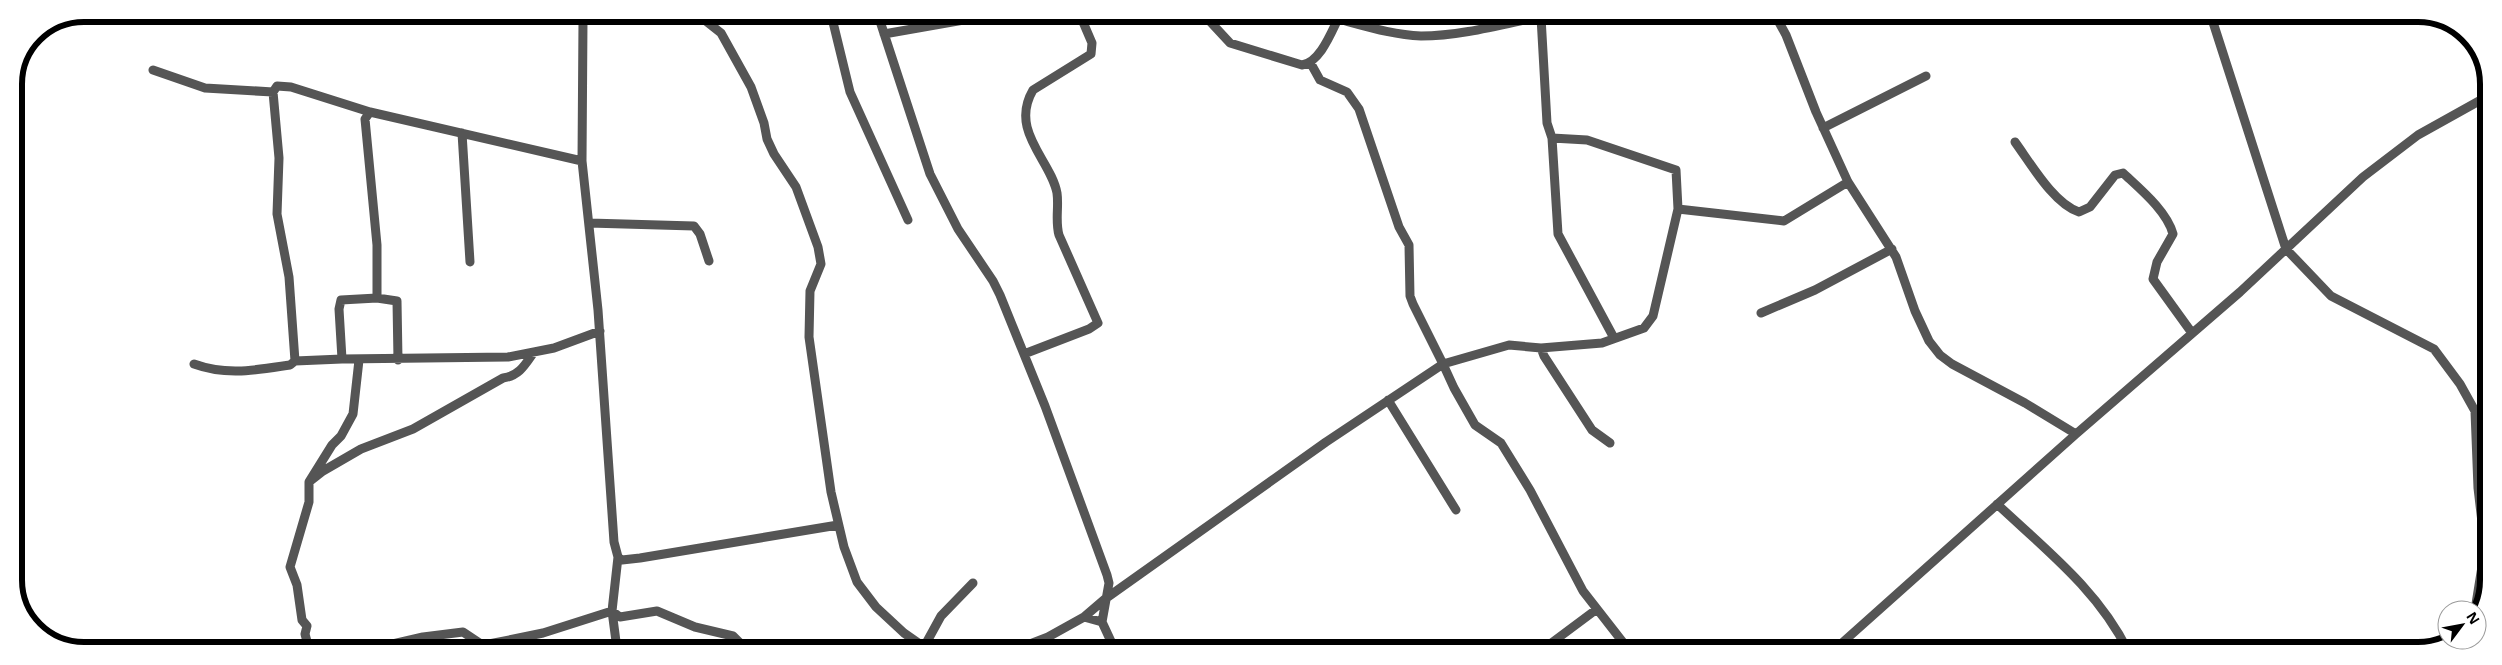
<svg xmlns="http://www.w3.org/2000/svg" width="2502" height="665" viewBox="0 0 2502 665" font-family="'Noto Sans',sans-serif">
<style>
.lines{fill:none;stroke-linecap:round;stroke-linejoin:round}
.minor{stroke:#555;stroke-width:9}
.rim{fill:none;stroke:#000;stroke-width:6}
</style>
<rect width="100%" height="100%" fill="#fff"/>
<g class="lines">
<path class="minor" d="M586 14 583 20 582 161 598 310 614 542 618 557 622 560 640 558 838 525
M697 14 721 33 751 87 764 123 767 139 774 154 796 187 818 247 821 264 810 291 809 337 831 492 844 547 857 582 876 607 904 633 924 647 932 650
M831 14 850 92 908 220
M865 15 878 17
M878 15 930 174 958 229 993 281 1000 295 1045 406 1107 575 1109 583 1102 622
M1204 15 1230 43 1302 65C1321 62 1332 30 1340 15
M1775 15 1786 35 1816 112 1848 182 1896 257 1915 311 1929 341 1940 355 1952 364 2025 403 2076 434
M2211 16 2286 249 2331 296 2434 349 2460 384 2475 411 2478 488 2485 548 2475 610
M1541 17 1547 123 1552 138 1558 234 1614 338
M1338 19C1365 26 1393 35 1421 36 1463 36 1507 23 1548 15
M884 34 992 15
M153 70 205 88 273 92
M1823 128 1926 76
M462 133 470 262
M1552 138 1587 140 1676 170 1678 209
M2015 142C2031 164 2054 204 2079 212L2090 207 2115 175 2123 173C2140 189 2167 211 2173 234L2157 262 2153 279 2192 333
M589 223 694 226 700 234 709 261
M377 298 397 301 398 360
M1761 313 1815 290 1892 249
M1541 348 1544 356 1592 430 1610 443
M1024 354 1089 329 1098 323 1059 235C1055 221 1059 207 1057 193 1051 160 1009 131 1033 90L1091 54 1092 43 1080 15
M342 359 508 357 554 348 600 331
M359 360 353 414 341 436 332 445 309 482 323 471 361 449 413 429 503 378C519 376 525 365 534 352
M295 361 289 277 277 214 279 158 273 92 277 86 291 87 370 112
M194 364C227 376 256 370 290 365L295 361 342 359 339 309 341 300 377 298V245L365 119 370 112 582 161
M1388 400 1456 510
M1997 504C2045 549 2099 591 2128 651
M1084 617 1105 599 1326 442 1443 364 1413 304 1410 296 1409 245 1399 227 1359 109 1347 92 1320 80 1310 62
M924 647 941 616 973 583
M309 649 305 634 307 626 302 620 297 585 290 567 309 502V482
M371 649 423 637 463 632 481 644H489L543 633 612 611 620 617 657 611 695 627 733 636 747 650
M617 649 612 611 618 557
M1014 650 1048 637 1084 617 1102 622 1115 650
M1542 650 1597 609
M1629 650 1583 591 1530 490 1501 443 1475 425 1454 388 1443 364 1509 345 1541 348 1602 343 1644 328 1653 316 1678 209 1784 221 1848 182
M1833 651 2076 434 2240 292 2363 177 2418 135 2488 96"/>
</g>
<path d="M0 0H2502V665H0ZM84 22H2418A62 62 0 0 1 2480 84V580A62 62 0 0 1 2418 642H84A62 62 0 0 1 22 580V84A62 62 0 0 1 84 22Z" fill="#fff" fill-rule="evenodd"/>
<path class="rim" d="M84 22H2418A62 62 0 0 1 2480 84V580A62 62 0 0 1 2418 642H84A62 62 0 0 1 22 580V84A62 62 0 0 1 84 22Z"/>
<g transform="translate(2462 625) rotate(58)"><circle r="24" fill="#ffffff" stroke="#999999"/>
<path d="M0-4L9 19L0 12L-9 19Z" fill="#000000"/>
<text y="-8" font-size="14" font-weight="bold" text-anchor="middle" fill="#000000">N</text>
</g>
</svg>
